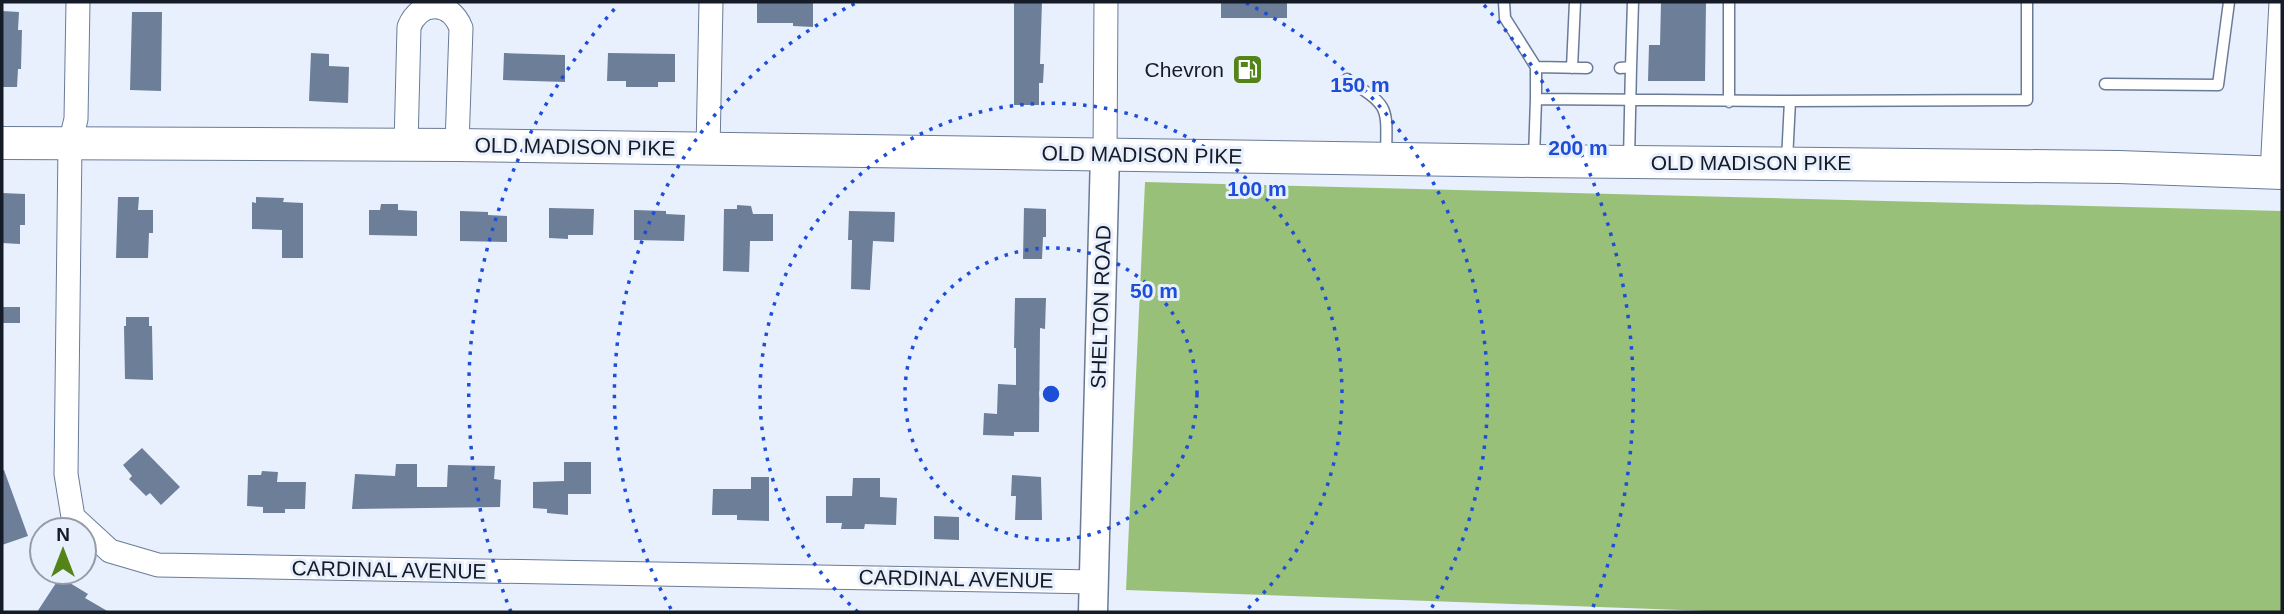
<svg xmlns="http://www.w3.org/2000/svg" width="2284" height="614" viewBox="0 0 2284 614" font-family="Helvetica,sans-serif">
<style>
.forest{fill:#99c079}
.building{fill:#6c7e98}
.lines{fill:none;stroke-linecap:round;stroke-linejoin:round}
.service-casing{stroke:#6a7b96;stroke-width:13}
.minor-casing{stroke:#6a7b96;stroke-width:25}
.tertiary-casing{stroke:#6a7b96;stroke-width:31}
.secondary-casing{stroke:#6a7b96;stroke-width:34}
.service{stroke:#fff;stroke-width:10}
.minor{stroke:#fff;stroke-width:23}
.tertiary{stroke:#fff;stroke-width:28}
.secondary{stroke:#fff;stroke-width:32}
.ring{fill:none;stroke:#1d4ed8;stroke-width:3.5;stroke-dasharray:3.5 7}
.labels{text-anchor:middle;stroke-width:6;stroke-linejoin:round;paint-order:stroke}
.poi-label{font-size:21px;fill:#161c27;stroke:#e9f0fd;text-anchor:end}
.street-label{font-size:21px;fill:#161c27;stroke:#e9f0fd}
.centre{fill:#1d4ed8;stroke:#e9f0fd;stroke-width:3.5}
.ring-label{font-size:21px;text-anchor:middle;font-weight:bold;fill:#1d4ed8;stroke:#e9f0fd;stroke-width:6;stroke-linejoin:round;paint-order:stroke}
</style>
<rect width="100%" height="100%" fill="#e9f0fd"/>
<path class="forest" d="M1145 182 2282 211V612H1736L1126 590Z"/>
<path class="building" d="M757 2H813V27L793 26V23H757Z
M1014 2H1042L1040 64H1044L1043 83H1039V105H1014Z
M1221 2H1287V18H1221Z
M1661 2H1706L1705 81H1648L1649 45H1660Z
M2 11 19 12 18 30H22L21 69H18L17 87H2Z
M132 12H162L161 91 130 90Z
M311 53 329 54V66L349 67 348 103 309 101Z
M504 53 565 55V82L503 80Z
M608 53 675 54V82H658V87H626V81H607Z
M2 193 25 194V225H20V244L2 243Z
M118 197H139L138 210H153V233H149L148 258H116Z
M256 197 284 198 283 202 303 203V258H282V230L252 229V202L256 203Z
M381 204H398V210L417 211V236L369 235V210H380Z
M737 205 751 206 753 214H773V241H750L749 272 723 271 724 209H737Z
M549 208 594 209 593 235H568V239L549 238Z
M1024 208 1046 209V237H1043L1042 259H1023Z
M634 210 666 211V214L685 215 684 241 634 240Z
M460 211 488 212V215L507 216V242L460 241Z
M849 211 895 212 894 242 873 241 870 290 851 289 852 240H848Z
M1015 298H1046L1045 329 1040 328 1039 432H1014V436L983 435 984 413 997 414 998 384 1016 385V348H1014Z
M2 307H20V323H2Z
M126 317H149V326H152L153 380 125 379 124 326H126Z
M142 448 180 487 161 505 150 493 146 496 129 479 132 476 123 465Z
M564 462H591V494H568V515L547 513V509L533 508V482L564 481Z
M396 464H417V487H447L448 465 495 466 494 479 501 480 500 507 352 509 355 474 395 476Z
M2 470H4L28 536 2 545Z
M262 471 278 472 277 482H306L305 509H285V513H263V507L247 506 248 475H261Z
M1012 475 1041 477 1042 520H1015L1016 496H1011Z
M751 477H769V521L737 520V515H712L713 489H751Z
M853 478H880V497L897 498 896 525 865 524 864 529H841L842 523H826V496H852Z
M934 516 959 517V540L934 539Z
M60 577 88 594 85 598 109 612H37Z"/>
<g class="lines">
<defs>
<path id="service" d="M1504 2 1505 18 1536 67
M1729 2V102
M1631 67 1633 2
M1572 68 1575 2
M1620 68 1631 67 1629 159
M1347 79C1390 107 1387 105 1386 156
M2105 84 2218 85 2229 2
M1536 99V67L1587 68
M1790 101 2027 100V2
M1534 158 1536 99 1790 101 1787 160"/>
<path id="minor" d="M78 2 76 119 70 144 66 474 73 517 110 551 158 565 1094 582
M406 145 409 27C420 0 450 0 461 28L457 145
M708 150 711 2
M1105 154 1106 2
M2272 173 2281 2"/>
<path id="tertiary" d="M1093 612 1105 154"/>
<path id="secondary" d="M2 143 457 145 1534 161 2119 167 2282 173"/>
</defs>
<use href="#service" class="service-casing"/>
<use href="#minor" class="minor-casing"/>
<use href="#tertiary" class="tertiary-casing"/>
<use href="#secondary" class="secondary-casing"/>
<use href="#service" class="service"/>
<use href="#minor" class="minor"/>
<use href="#tertiary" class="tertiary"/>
<use href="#secondary" class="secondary"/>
</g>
<g class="ring">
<circle cx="1051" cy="394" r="146"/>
<path d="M858 612A291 291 0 1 1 1244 612"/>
<path d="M671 609A437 437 0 0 1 856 3M1246 3A437 437 0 0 1 1431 609"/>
<path d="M511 612A582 582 0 0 1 618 5M1484 5A582 582 0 0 1 1591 612"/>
</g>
<defs>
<symbol id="fuel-square" viewBox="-11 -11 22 22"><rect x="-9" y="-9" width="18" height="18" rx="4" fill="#538417" stroke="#e9f0fd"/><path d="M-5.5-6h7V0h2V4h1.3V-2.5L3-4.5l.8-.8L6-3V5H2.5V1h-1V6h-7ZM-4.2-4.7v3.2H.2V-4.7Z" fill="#fff"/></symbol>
</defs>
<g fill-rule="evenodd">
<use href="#fuel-square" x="1230" y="52" width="35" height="35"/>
</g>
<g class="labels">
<g class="poi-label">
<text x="1224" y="77">Chevron</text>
</g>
<g class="street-label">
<text transform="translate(575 147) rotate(1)" y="7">OLD MADISON PIKE</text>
<text transform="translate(1142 155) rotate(1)" y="7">OLD MADISON PIKE</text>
<text x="1751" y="170">OLD MADISON PIKE</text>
<text transform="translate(1101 307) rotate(-88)" y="7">SHELTON ROAD</text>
<text transform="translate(389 570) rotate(1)" y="7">CARDINAL AVENUE</text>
<text transform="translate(956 579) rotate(1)" y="7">CARDINAL AVENUE</text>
</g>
</g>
<circle cx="1051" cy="394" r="10" class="centre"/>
<g class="ring-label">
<text x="1360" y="92">150 m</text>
<text x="1578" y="155">200 m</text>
<text x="1257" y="196">100 m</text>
<text x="1154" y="298">50 m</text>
</g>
<rect width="2284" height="614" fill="none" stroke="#161c27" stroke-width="7"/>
<g transform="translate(63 551)"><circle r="33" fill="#e9f0fd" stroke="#959ba7" stroke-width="2"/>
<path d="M0-5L12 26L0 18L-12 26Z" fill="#538417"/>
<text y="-10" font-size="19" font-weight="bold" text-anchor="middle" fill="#161c27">N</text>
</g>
</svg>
